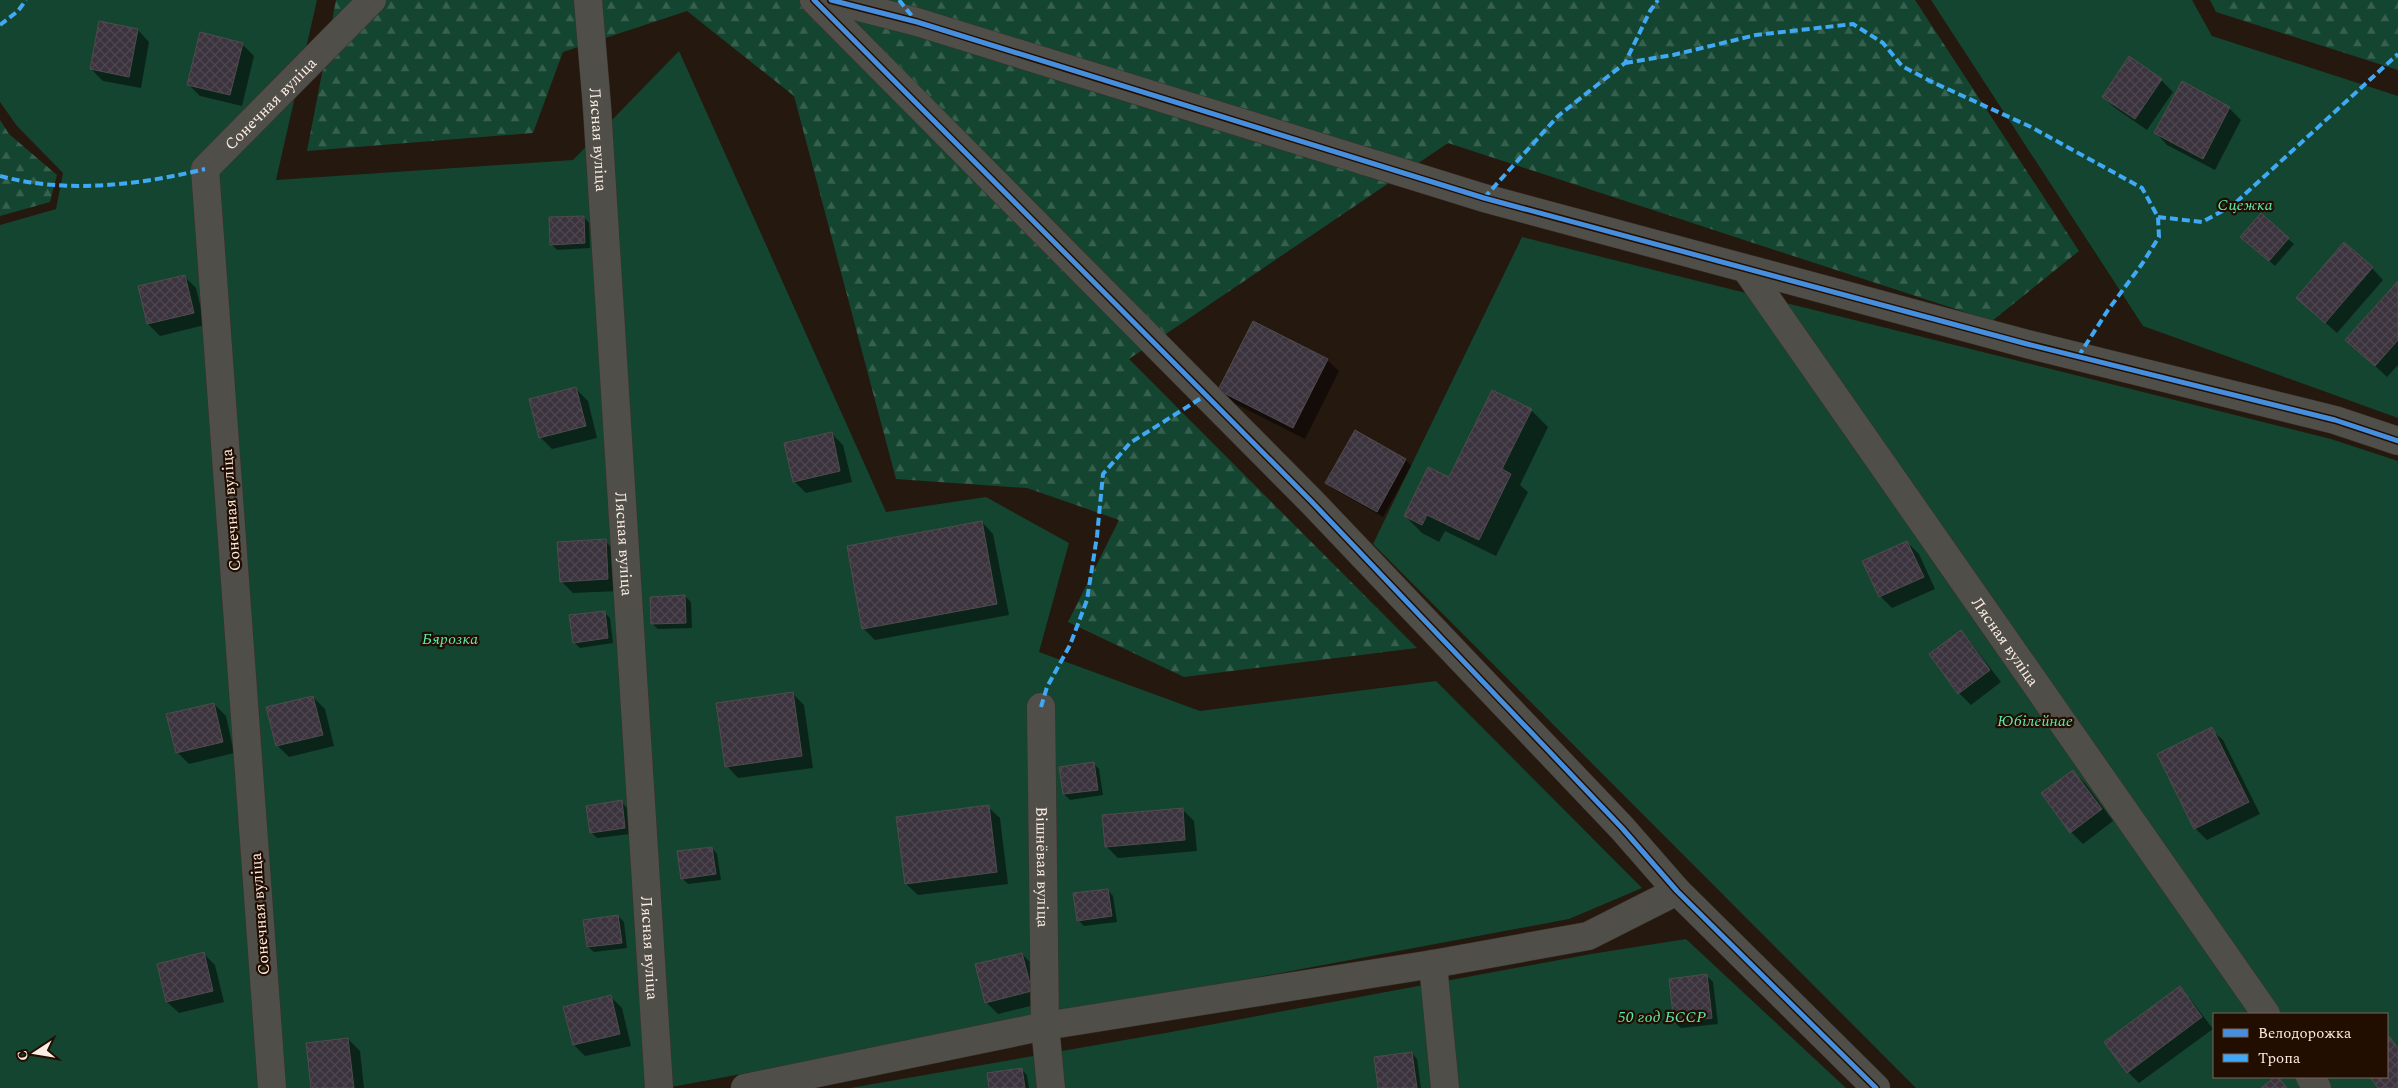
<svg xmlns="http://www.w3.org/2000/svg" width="2398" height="1088" viewBox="0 0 2398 1088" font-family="Spectral,serif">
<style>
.forest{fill:url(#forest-firs)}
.garden{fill:#144530;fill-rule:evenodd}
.shadow{fill:#0007}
.building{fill:url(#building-cross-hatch);stroke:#504b4c}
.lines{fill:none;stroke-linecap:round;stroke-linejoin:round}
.street-casing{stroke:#3c322a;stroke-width:29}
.street{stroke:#504e49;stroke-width:28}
.quiet{stroke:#3fa9f5;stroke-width:4;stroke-dasharray:8 4;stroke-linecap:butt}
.cycleway-casing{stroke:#220e01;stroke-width:8}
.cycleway{stroke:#468fdf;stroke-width:5}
.labels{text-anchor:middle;stroke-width:4.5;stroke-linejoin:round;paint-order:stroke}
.street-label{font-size:16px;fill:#fcece2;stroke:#220e01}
.park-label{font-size:16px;font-style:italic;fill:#5bebb0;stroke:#220e01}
</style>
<defs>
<pattern id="forest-firs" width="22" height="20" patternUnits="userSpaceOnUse" patternTransform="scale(1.25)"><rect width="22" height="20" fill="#144530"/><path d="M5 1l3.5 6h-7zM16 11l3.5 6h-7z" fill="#37604e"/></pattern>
<pattern id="building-cross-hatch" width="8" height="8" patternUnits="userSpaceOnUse" patternTransform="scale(1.25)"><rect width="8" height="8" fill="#3b333d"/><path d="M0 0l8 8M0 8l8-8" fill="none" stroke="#4e4750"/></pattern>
</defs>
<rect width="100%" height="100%" fill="#24180f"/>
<path class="forest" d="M336 0H1915L2079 251 1992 321 1448 143 1129 359 1417 648 1184 677 1068 622 1119 520 1027 488 896 479 794 96 687 11 563 52 533 133 307 151Z
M2210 0H2398V70L2216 12Z
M0 120 9 134 57 175 50 202 0 216Z"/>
<path class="garden" d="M0 0H317L276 180 573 160 679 51 886 512 986 497 1069 543 1039 652 1200 711 1436 681 1642 888 1569 919 666 1088H0V225L56 209 63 173 17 126 0 102Z
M1931 0H2192L2212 36 2398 96V418L2143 326Z
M1522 237 2331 439 2398 461V1088H1916L1373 544ZM2214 1014H2387V1077H2214Z
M1686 939 1846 1088H850L1171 1032 1591 954Z"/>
<path class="shadow" d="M138 30 149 42 141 88 103 81 91 69Z
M242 44 254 56 242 106 200 96 188 84Z
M2161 80 2173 92 2147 130 2115 108 2103 97Z
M2229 108 2241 120 2215 170 2167 145 2156 133Z
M584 217 589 223 590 248 557 250 551 244Z
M2288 239 2294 244 2275 266 2248 242Z
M2372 268 2383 280 2337 333 2310 309Z
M184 276 196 288 205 325 160 336 148 324 139 287Z
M2398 283V365L2387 377 2347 340Z
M1327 360 1339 371 1305 439 1232 402 1220 390Z
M576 389 588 401 597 438 552 449 540 437Z
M1531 410 1548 427 1520 485 1528 492 1496 556 1445 531 1439 542 1422 533 1405 516Z
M1355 432 1406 460 1411 466 1383 517 1332 488 1327 482Z
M831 433 843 445 852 482 806 493 795 482Z
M982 522 993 534 1009 615 875 640 863 628Z
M605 541 617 553 619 591 573 593 561 581Z
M1907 542 1919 554 1935 589 1892 608 1880 596Z
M685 596 691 602 692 628 658 629 652 624Z
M604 612 610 618 613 643 580 648 574 642Z
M1961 632 1972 644 2001 682 1971 705 1959 693Z
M792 693 804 705 813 768 738 778 727 766Z
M313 697 325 709 334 746 289 757 277 745Z
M214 704 226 716 234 753 189 764 177 752Z
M2211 729 2223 740 2260 814 2207 840 2195 828Z
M1094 764 1099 769 1103 795 1070 800 1064 794Z
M2073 771 2085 783 2113 821 2083 844 2071 832Z
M621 802 627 808 630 834 597 838 591 832Z
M988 807 1000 818 1008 884 918 895 906 884Z
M1182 809 1194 821 1197 851 1118 858 1106 846Z
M712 848 717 854 721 880 688 884 682 878Z
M1108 890 1113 896 1117 922 1084 926 1078 920Z
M618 916 624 922 627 948 594 952 588 947Z
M203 953 215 965 224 1002 179 1013 167 1002Z
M1022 954 1034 966 1043 1003 998 1014 986 1002Z
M1707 976 1713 982 1718 1024 1681 1028 1675 1023Z
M2180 988 2191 1000 2213 1029 2139 1083 2128 1072Z
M610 996 622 1008 631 1046 585 1056 574 1045Z
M2389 1038 2398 1047V1088H2379L2371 1077H2387V1039Z
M348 1039 360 1051 364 1088H313Z
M1412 1053 1417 1059 1421 1088H1379Z
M1021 1069 1027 1075 1029 1088H990Z"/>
<path class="building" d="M99 21 138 29 129 77 90 69Z
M200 32 243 43 230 95 187 85Z
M2129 56 2162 79 2135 119 2102 97Z
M2182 81 2230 107 2203 159 2154 133Z
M2261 213 2289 238 2269 261 2240 237Z
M584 216 585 243 550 245 549 217Z
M2344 242 2373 267 2325 323 2296 298Z
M185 275 194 313 147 324 138 286Z
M2398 281V340L2375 366 2345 340Z
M1253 321 1328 359 1293 428 1218 390Z
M576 387 586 426 539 438 529 399Z
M1492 390 1532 409 1502 469 1511 474 1479 540 1427 515 1422 525 1404 516 1428 467 1449 477Z
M1355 430 1406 459 1377 512 1325 483Z
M832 432 840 471 793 482 784 443Z
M982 521 997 604 862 629 847 546Z
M606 539 608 579 560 582 557 542Z
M1907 541 1924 577 1879 597 1862 561Z
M685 595 686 623 651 624 650 597Z
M605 611 608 638 573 643 569 615Z
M1961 630 1990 670 1958 694 1929 654Z
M793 692 802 756 725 767 716 703Z
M313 696 323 735 276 746 266 707Z
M214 703 223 742 176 753 166 714Z
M2212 727 2249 802 2194 829 2157 754Z
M1094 762 1098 790 1063 794 1059 767Z
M2073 770 2102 809 2070 833 2041 793Z
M622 800 625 828 590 833 586 806Z
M989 805 997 872 905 884 896 817Z
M1183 808 1185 840 1105 847 1102 815Z
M712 847 716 874 681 879 677 851Z
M1108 889 1112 916 1077 921 1073 893Z
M618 915 622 943 587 947 583 920Z
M204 952 213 991 166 1002 157 964Z
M1022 953 1032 991 985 1003 975 964Z
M1707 974 1712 1018 1674 1023 1669 979Z
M2180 986 2202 1017 2127 1073 2104 1042Z
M611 995 620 1034 573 1045 563 1007Z
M2389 1036 2398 1048V1088H2378L2370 1077H2387V1038Z
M348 1038 354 1088H311L306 1043Z
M1412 1052 1417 1088H1378L1374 1057Z
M1022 1068 1025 1088H989L987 1073Z
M2275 1077H2278L2287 1088H2261Z"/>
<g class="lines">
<defs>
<g id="street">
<path id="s1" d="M588 0 597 107 659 1088"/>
<path d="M814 0 1311 501 1622 828 1677 891 1876 1088"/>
<path d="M831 0 917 22 1484 198 2027 344 2335 420 2398 441"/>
<path id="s2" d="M1746 269 2266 1014"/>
<path id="s3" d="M1041 707 1045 1026 1051 1088"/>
<path d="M1433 964 1445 1088"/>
<path d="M2310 1077 2317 1088"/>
<path id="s4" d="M272 1088 205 169 372 0"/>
<path d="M745 1088 1045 1026 1433 964 1588 936 1677 891"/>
</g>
</defs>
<use href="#street" class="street-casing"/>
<use href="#street" class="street"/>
<path class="quiet" d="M899 0 915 20
M0 25 18 11 26 0
M1625 63 1673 55 1756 35 1853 24 1883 43 1902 66 1930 81 2031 127 2142 188 2158 217 2159 237 2142 264 2108 310 2078 357
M0 176C66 194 140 185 205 169
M1484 198 1558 116 1625 63 1650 11 1658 0
M2158 217 2202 222 2232 206 2398 54
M1041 707 1047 687 1070 645 1087 600 1097 536 1103 474 1130 443 1206 395"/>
<defs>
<path id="cycleway" d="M814 0 1311 501 1622 828 1677 891 1876 1088
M831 0 917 22 1484 198 2027 344 2335 420 2398 441"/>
</defs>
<use href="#cycleway" class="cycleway-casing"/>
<use href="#cycleway" class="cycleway"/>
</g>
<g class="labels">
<g class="street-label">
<text dy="6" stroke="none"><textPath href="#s4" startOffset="1014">Сонечная вуліца</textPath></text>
<text dy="6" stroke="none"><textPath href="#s1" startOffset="140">Лясная вуліца</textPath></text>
<text transform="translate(230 510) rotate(-94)" y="6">Сонечная вуліца</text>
<text dy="6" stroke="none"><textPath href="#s1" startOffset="545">Лясная вуліца</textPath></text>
<text dy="6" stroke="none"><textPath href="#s2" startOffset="454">Лясная вуліца</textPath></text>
<text dy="6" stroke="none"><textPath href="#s3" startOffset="160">Вішнёвая вуліца</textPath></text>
<text transform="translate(259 914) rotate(-94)" y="6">Сонечная вуліца</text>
<text dy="6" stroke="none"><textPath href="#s1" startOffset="950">Лясная вуліца</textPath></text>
</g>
<g class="park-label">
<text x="2245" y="210">Сцежка</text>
<text x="450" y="644">Бярозка</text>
<text x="2035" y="726">Юбілейнае</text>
<text x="1662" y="1022">50 год БССР</text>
</g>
</g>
<rect x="2213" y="1013" width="175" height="65" fill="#220e01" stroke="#79675b"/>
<rect x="2223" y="1029" width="25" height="8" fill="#468fdf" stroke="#79675b"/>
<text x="2258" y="1038" font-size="15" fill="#fcece2">Велодорожка</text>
<rect x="2223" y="1054" width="25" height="8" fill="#3fa9f5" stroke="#79675b"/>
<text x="2258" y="1063" font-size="15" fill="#fcece2">Тропа</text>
<g transform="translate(35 1053) rotate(258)" stroke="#220e01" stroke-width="4" paint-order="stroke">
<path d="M0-4L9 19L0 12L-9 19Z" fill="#fcece2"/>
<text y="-8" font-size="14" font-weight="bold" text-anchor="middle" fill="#fcece2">С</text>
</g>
</svg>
